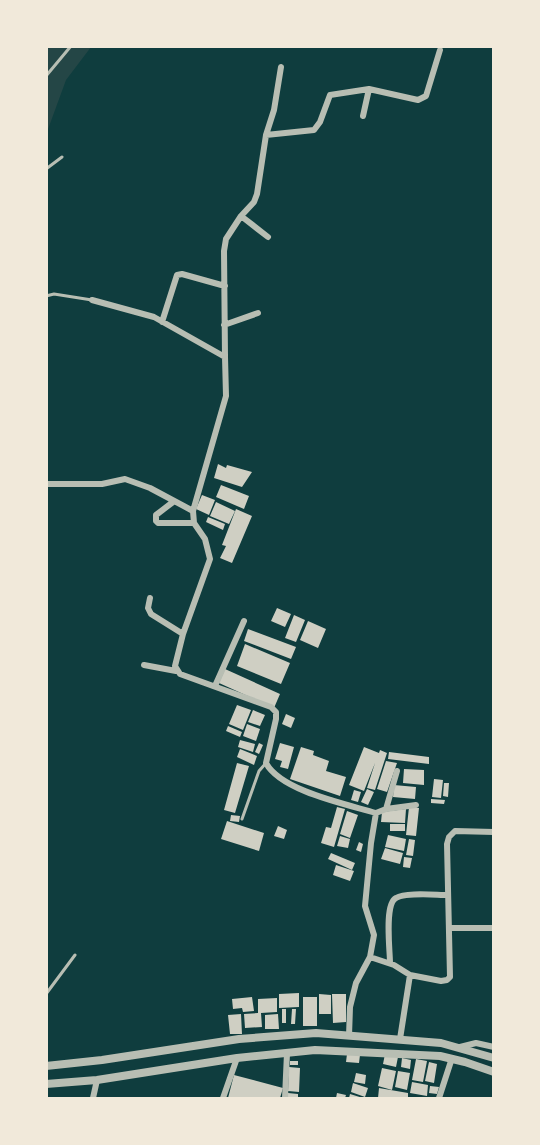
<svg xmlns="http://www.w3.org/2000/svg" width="540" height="1145" viewBox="0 0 540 1145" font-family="Barlow,sans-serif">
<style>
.green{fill:#244646}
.building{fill:#cfcfc3}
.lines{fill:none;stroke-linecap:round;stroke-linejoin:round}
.service{stroke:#b8beb3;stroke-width:3}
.minor{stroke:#b8beb3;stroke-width:6}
.tertiary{stroke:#b8beb3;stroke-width:8}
</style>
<rect width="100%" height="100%" fill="#0f3d3e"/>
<path class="green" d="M47 47H91L66 80 47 132Z"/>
<path class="building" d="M218 464 226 468 227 465 252 472 242 487 214 478Z
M221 485 249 496 244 509 216 497Z
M202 495 215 500 209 515 196 509Z
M216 502 235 511 229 524 210 516Z
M236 509 252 516 232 563 220 558 226 546 222 545Z
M208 517 225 524 223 530 206 522Z
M277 608 291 614 285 627 271 621Z
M294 615 305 620 296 642 285 638Z
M308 621 326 629 318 648 300 640Z
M248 629 296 647 291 659 244 641Z
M245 644 290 663 281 684 237 666Z
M225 669 280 694 274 708 219 683Z
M237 705 251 710 243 730 229 724Z
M253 710 265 715 260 726 248 722Z
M286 714 295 718 291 728 282 724Z
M247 724 260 729 256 741 243 736Z
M228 726 242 732 240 737 226 731Z
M240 740 255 744 253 752 238 747Z
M259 743 263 745 259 754 255 752Z
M280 743 294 747 288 769 280 767 282 761 275 759Z
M301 747 314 751 313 755 329 761 326 771 346 777 340 796 290 779Z
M364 747 379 753 380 750 387 753 375 790 367 788 375 763 364 791 349 785Z
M240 749 257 756 254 765 237 757Z
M389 752 429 757V764L388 759Z
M386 761 397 763 387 792 377 789Z
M237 763 249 766 235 813 224 810Z
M404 769 424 770V785L403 783Z
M434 779 443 780 441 798 432 797Z
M444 783H449L448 797 443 796Z
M394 785 416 787 415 799 393 797Z
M367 789 374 792 368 805 361 802Z
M354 790 361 792 358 802 351 800Z
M431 799 445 800 444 804 431 803Z
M337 807 345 809 334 847 321 843 326 827 331 828Z
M409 807 419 808 416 836 406 835Z
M406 809 405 823 381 822 382 812Z
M347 811 358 815 350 838 340 834Z
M231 815 240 816 239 822 230 821Z
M227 821 264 833 259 851 221 839Z
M390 824H405V831H390Z
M278 826 287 830 284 839 274 836Z
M388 835 406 839 404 851 385 847Z
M340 836 350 839 348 848 337 846Z
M409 839 415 840 413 856 406 855Z
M359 842 363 844 361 852 356 850Z
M385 848 403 853 400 864 381 859Z
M331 853 355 863 352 870 328 859Z
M404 857 412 858 410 868 403 867Z
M336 865 354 871 350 881 333 875Z
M299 993V1007L279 1008V994Z
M319 994 331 995V1014H319Z
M332 994H346V1022L333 1023Z
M252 997 254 1011 243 1012 242 1008 233 1009 232 999Z
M303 997H317V1026H303Z
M277 998V1012L261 1013 262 1027 245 1028 244 1014 258 1013V999Z
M282 1009H286V1023H282Z
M292 1009H296L295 1024H291Z
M241 1014 242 1034H230L228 1015Z
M278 1014 279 1029H265V1015Z
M347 1054 360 1055 359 1063 346 1062Z
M385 1054 398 1057 396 1067 383 1064Z
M402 1058 411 1060 410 1069 401 1067Z
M416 1059 427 1061 423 1082 412 1080Z
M290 1061H298V1065H290Z
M429 1062 437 1064 434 1083 425 1081Z
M289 1067 300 1068 299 1092 288 1091Z
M382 1068 396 1071 392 1090 378 1086Z
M398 1071 410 1073 407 1090 395 1087Z
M356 1073 366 1075 365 1084 354 1082Z
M234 1075 283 1088 280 1098H228Z
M412 1082 428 1085 427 1096 410 1093Z
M353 1083 368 1088 365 1097 351 1092Z
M430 1086 439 1087 437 1094 429 1093Z
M379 1088 408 1093V1098H378Z
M288 1093 298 1094V1098H287Z
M337 1093 346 1095 345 1098H336Z
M350 1094 363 1098H349Z"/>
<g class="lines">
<path class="service" d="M46 76 71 46
M46 169 62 157
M46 296 54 294 92 300
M242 819 259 771 266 763
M46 994 75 955"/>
<path class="minor" d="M369 89 418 100 426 96 440 50
M266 135 314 130 320 122 330 95 369 89 363 116
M241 216 254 202 257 194 266 135 274 110 281 67
M92 300 154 317 225 357 226 396 193 511 194 523 205 539 210 559 183 634 175 666 180 674 271 707 276 712V719L266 763C281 791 346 804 376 813L371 843 365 906 374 935 370 957 356 983 350 1007 349 1036
M162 322 177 275 182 274 225 286
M224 325 258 313
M225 357 224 251 226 239 241 216 268 237
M46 484H102L125 479 150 488 193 511
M173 502 156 515V521L158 523H194
M150 598 148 608 151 614 183 634
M144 665 176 671
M215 686 244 621
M386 809 397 771
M376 813 386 809 416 805
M449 928H494
M370 957 394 965 410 975 441 981 447 980 450 977 447 844 449 837 455 831 494 832
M390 963C390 950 384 904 396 898 406 892 435 895 448 895
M400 1039 410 975
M460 1047 476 1043 494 1047
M93 1098 97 1080
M223 1098 237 1058
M285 1098 287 1053
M439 1098 452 1058"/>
<path class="tertiary" d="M46 1066 102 1060 239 1039 316 1033 441 1043 494 1058
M46 1084 97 1080 237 1058 315 1050 440 1056 465 1062 494 1072"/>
</g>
<rect width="540" height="1145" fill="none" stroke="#f1e9da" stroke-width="96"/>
</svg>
